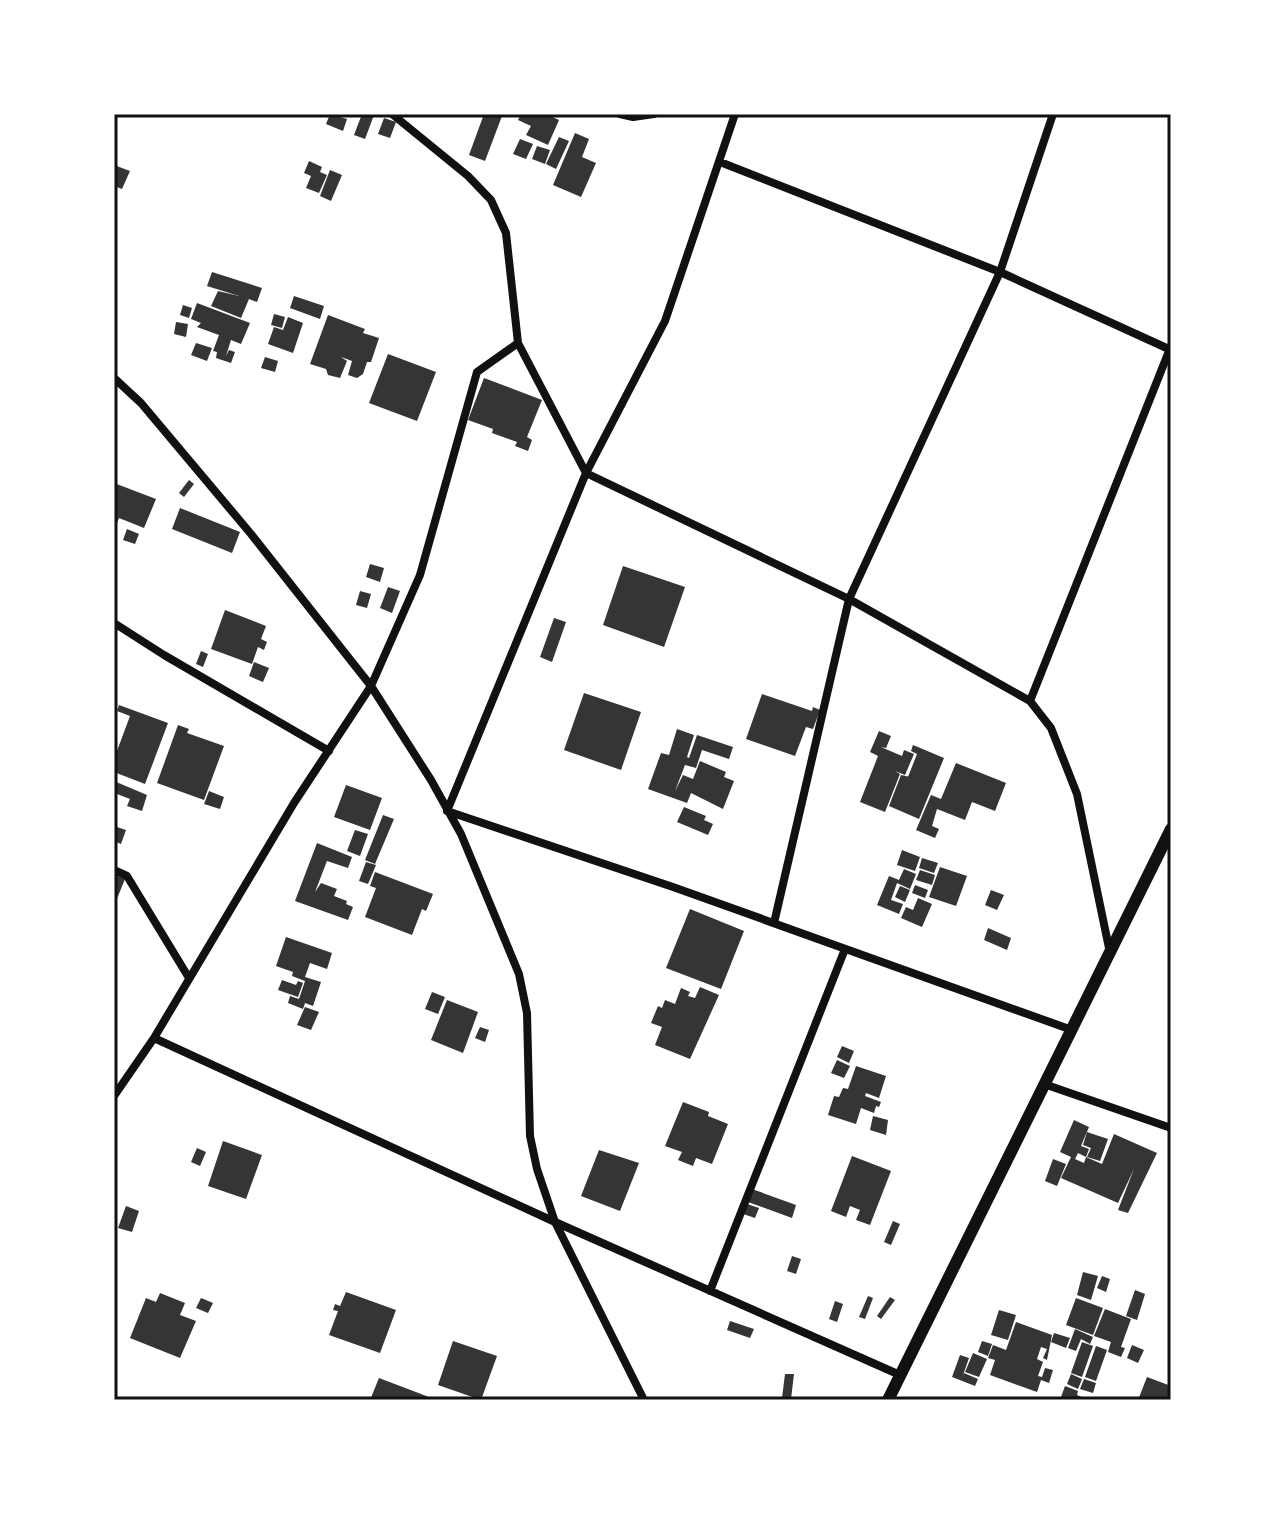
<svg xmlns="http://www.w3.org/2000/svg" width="1285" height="1514" viewBox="0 0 1285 1514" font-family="'Sofia Sans Condensed',sans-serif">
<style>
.building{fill:#353535}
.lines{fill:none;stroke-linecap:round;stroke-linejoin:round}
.minor{stroke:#111;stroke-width:8}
.tertiary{stroke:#111;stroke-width:12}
.neatline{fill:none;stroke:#111;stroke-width:3}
</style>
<rect width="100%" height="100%" fill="#fff"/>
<path class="building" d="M330 114 347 119 343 131 326 124Z
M362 114 374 115 365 139 354 135Z
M484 114 502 116 485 161 469 155Z
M521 114H546L559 120 548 145 526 135 531 126 518 120Z
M384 118 396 122 390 138 378 134Z
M575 133 589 139 582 157 596 163 581 197 553 185Z
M559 137 569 141 556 169 546 164Z
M520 139 533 144 526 159 513 154Z
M537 146 550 150 545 164 532 159Z
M309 161 322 167 320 172 327 175 319 193 306 188 311 176 304 173Z
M114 165 130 171 122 189 114 186Z
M330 170 342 175 331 201 320 196Z
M212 272 262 288 257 302 249 299 241 318 211 306 218 291 239 296 207 286Z
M294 296 324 306 320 319 290 308Z
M197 303 250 323 241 344 231 340 226 356 229 350 235 352 231 363 216 358 217 352 213 351 219 335 197 327 201 323 191 319Z
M183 305 192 308 189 318 180 315Z
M274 314 285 317 282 328 271 325Z
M328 315 365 329 363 333 379 338 371 362H367L363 374 357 378 348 375 352 361 341 357 347 361 340 378 328 375 326 369 310 364Z
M288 317 303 323 293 353 268 344 274 327 283 330Z
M176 322 188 324 186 337 174 334Z
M196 343 212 348 207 361 191 355Z
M388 354 436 372 417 421 369 403Z
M265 357 278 361 275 372 261 368Z
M484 378 542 400 527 437 532 440 528 451 515 446 517 442 492 433 493 429 468 420Z
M189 480 194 484 184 497 179 493Z
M114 483 156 499 144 528 119 518 114 531Z
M180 508 240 532 232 553 172 529Z
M127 529 139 534 135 544 123 540Z
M370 564 384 568 380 582 366 577Z
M623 566 685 587 664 647 603 625Z
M388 587 400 591 392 613 380 608Z
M360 591 371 594 367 608 356 605Z
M225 610 266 626 261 639 267 642 264 650 258 647 252 664 211 649Z
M554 618 566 622 552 662 540 657Z
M201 651 208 654 203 667 196 664Z
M254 662 269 668 263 682 249 676Z
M584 693 641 712 621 770 564 750Z
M762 694 812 711 813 707 820 710 813 729 806 727 795 756 746 739Z
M119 705 168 723 145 784 114 772V759L130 716 117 711Z
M178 725 189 729 187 733 224 746 204 800 157 783Z
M677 729 694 735 687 757 689 758 697 735 733 747 729 759 702 750 696 768 685 765 675 791 683 775 693 779 700 761 726 772 724 777 734 781 723 809 691 793 687 803 648 789 661 753 669 755Z
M879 731 891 736 886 748 881 747 902 756 904 750 914 754 905 775 895 771 900 774 885 812 860 802 878 756 870 752Z
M913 745 944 758 919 819 889 806 901 775 910 777H908L917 754 911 751Z
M956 763 1006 783 995 811 972 802 965 820 937 809 932 826 939 829 935 838 916 830 931 795 941 799Z
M114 781 147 795 142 811 127 806 130 799 117 794 114 802Z
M346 785 382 798 370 830 334 817Z
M209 791 224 797 220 809 204 804Z
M684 807 706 816 704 820 713 824 708 835 677 822Z
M383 815 394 819 375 864 365 860Z
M114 826 126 830 121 844 114 841Z
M355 830 368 834 360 856 347 851Z
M317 843 352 857 348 868 327 861 315 892 321 883 337 889 334 896 347 901 346 904 353 907 348 920 295 901Z
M902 850 920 857 915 871 897 865Z
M922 858 938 863 934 873 919 868Z
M366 862 376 865 368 884 359 881Z
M940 867 967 876 956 906 929 897Z
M904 869 916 874 910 889 897 883 891 900 903 904 899 914 877 905 889 876 899 880Z
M920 870 935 875 932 885 916 880Z
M375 872 433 894 426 911 422 909 412 935 365 917 376 888 370 886Z
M114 875 125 879 114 906Z
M915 885 928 890 925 898 912 893Z
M900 886 910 890 905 902 895 897Z
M991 890 1004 895 997 910 985 905Z
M918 898 932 904 922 927 901 918 906 907 913 910Z
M690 909 744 931 721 989 666 968Z
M988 928 1011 938 1007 950 984 940Z
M286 937 332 953 327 969 310 963 305 977 321 982 313 1006 305 1003 303 1009 288 1003 290 996 299 999 305 981 292 976 293 972 276 966Z
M282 980 296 985 298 981 303 983 298 997 278 990Z
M700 987 719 995 690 1059 655 1045 662 1027 651 1023 658 1006 662 1008 665 1000 675 1004 681 988 690 992 688 996 695 998Z
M432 992 445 997 438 1014 425 1009Z
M447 1000 478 1012 463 1053 431 1040Z
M305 1007 319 1012 311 1030 297 1025Z
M480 1027 489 1030 485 1042 475 1038Z
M842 1046 854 1051 849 1063 837 1057Z
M837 1060 850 1066 844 1078 831 1073Z
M856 1066 886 1076 879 1098 866 1093 865 1096 881 1102 879 1107 876 1106 874 1113 861 1108 856 1124 828 1115 834 1096 839 1097 843 1088 848 1089Z
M683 1102 709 1112 708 1116 728 1124 712 1164 696 1158 693 1166 678 1160 682 1152 665 1146Z
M873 1116 888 1120 886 1135 870 1130Z
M1074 1120 1089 1127 1081 1146 1089 1149 1086 1157 1078 1153 1075 1159 1084 1163 1086 1157 1102 1164 1114 1134 1157 1153 1128 1213 1118 1210 1134 1169 1118 1203 1061 1178 1071 1157 1060 1152Z
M1087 1132 1108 1139 1100 1161 1087 1157 1091 1148 1083 1145Z
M223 1141 262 1155 246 1199 208 1186Z
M197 1148 206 1152 200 1166 191 1162Z
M599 1150 639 1163 620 1211 581 1196Z
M852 1156 891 1171 870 1225 856 1220 860 1210 850 1206 846 1217 831 1211Z
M1053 1159 1066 1164 1057 1186 1045 1181Z
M752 1189 796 1205 792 1218 748 1202Z
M747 1204 759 1208 755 1218 743 1214Z
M126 1206 139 1211 132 1232 118 1228Z
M893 1221 900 1224 891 1245 884 1242Z
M792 1256 801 1259 796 1274 787 1271Z
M1083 1272 1098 1276 1091 1300 1077 1295Z
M1102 1276 1110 1279 1106 1292 1097 1288Z
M1135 1290 1145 1294 1137 1320 1126 1316Z
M346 1292 396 1310 380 1353 329 1335 338 1311 333 1310 335 1304 340 1306Z
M160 1293 185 1303 180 1315 196 1321 180 1358 130 1338 146 1298 156 1302Z
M868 1296 873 1298 865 1319 859 1317Z
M890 1297 895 1300 881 1319 877 1316Z
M201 1298 213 1303 208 1313 196 1308Z
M1076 1298 1103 1308 1093 1335 1066 1325Z
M835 1301 843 1304 837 1322 829 1319Z
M1105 1309 1131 1319 1121 1347 1125 1348 1121 1357 1108 1352 1111 1342 1094 1336Z
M999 1310 1016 1315 1008 1340 991 1335Z
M730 1321 754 1329 750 1338 727 1330Z
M1016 1322 1052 1335 1047 1360 1043 1358 1047 1349 1041 1347 1037 1359 1043 1362 1038 1376 1042 1377 1045 1368 1053 1370 1049 1383 1041 1380 1037 1392 990 1375 995 1360 988 1358 993 1345 1006 1350Z
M1075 1329 1093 1337 1090 1344 1081 1339 1076 1351 1068 1348Z
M1054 1333 1070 1338 1066 1348 1051 1342Z
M453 1341 497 1356 481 1400 438 1385Z
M982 1341 992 1344 988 1356 978 1352Z
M1082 1342 1093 1346 1082 1377 1071 1373Z
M1132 1345 1144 1350 1138 1363 1127 1358Z
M1096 1346 1107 1350 1096 1381 1085 1377Z
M973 1353 987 1359 979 1377 965 1372Z
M960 1355 969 1358 962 1378 964 1373 978 1379 975 1386 952 1377Z
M785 1374H794L791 1399 782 1398Z
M1071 1374 1082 1379 1078 1389 1067 1384Z
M1147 1377 1171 1386V1400H1138Z
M379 1378 429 1397 428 1400H370Z
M1084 1379 1096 1383 1093 1393 1080 1389Z
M1065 1386 1078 1391 1077 1395 1082 1397 1080 1400 1061 1397Z"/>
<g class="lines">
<path class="minor" d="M392 114 468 176 491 200 506 233 518 343 586 473 849 599 1030 701 1051 728 1077 794 1110 953
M620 114 633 117 654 114
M735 114 665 321 586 473 447 811 673 887 1072 1030
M720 162 1000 272 1171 350
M114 378 141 403 251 534 371 686 431 780 461 834 519 974 527 1013 530 1136 537 1169 555 1222 644 1400
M114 623 164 655 329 751
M1030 701 1171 346
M114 870 127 876 189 978
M774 923 849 599 1000 272 1053 114
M154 1038 555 1222 900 1375
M1044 1084 1171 1128
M114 1096 154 1038 294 803 371 686 420 575 477 372 518 343
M710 1291 845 949"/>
<path class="tertiary" d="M888 1400 1171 829"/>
</g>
<rect width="1285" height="1514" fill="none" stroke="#ffffff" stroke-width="232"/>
<rect x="116" y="116" width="1053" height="1282" class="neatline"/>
</svg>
